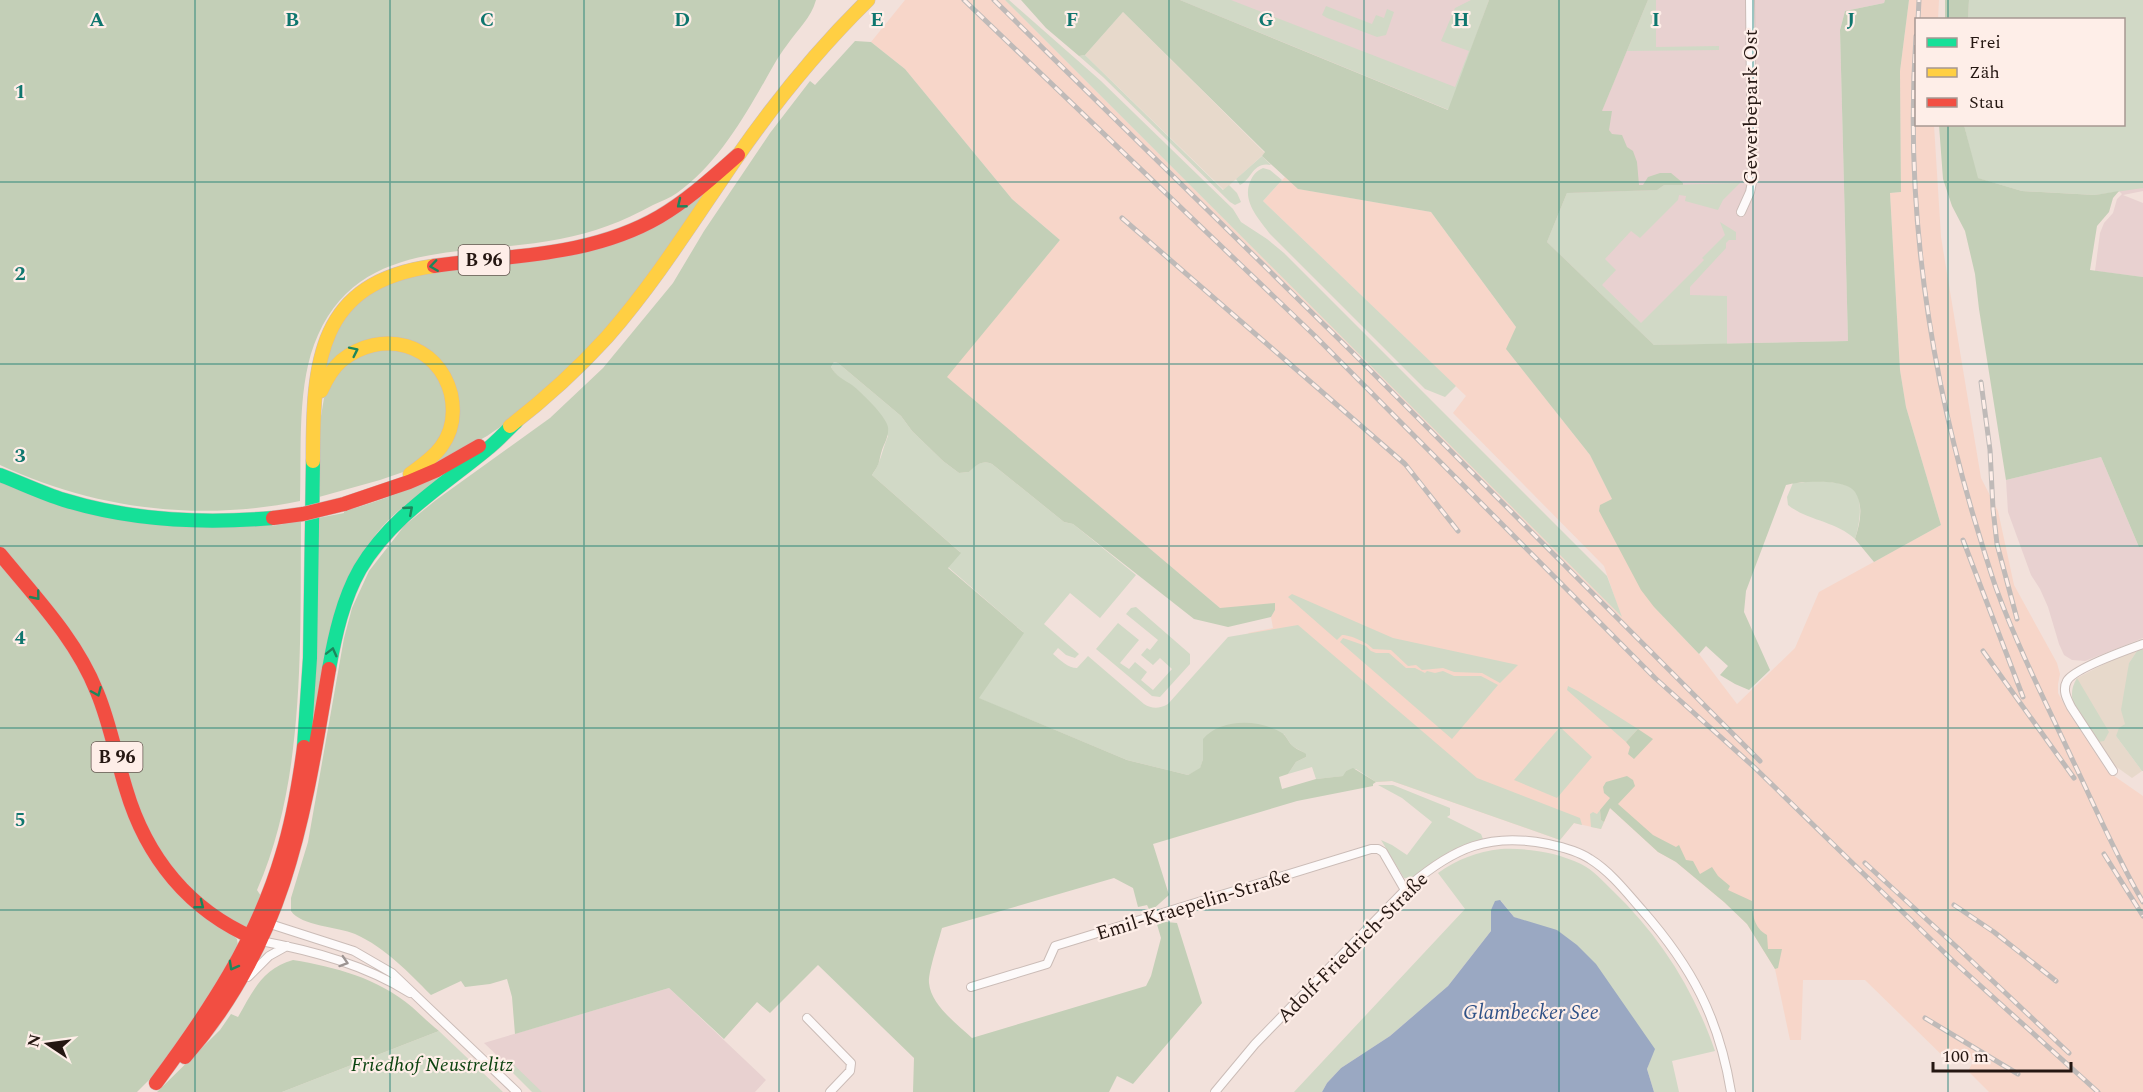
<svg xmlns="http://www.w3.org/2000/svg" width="2143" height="1092" viewBox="0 0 2143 1092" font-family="Spectral,serif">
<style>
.commercial{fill:#e8d1d0}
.industrial{fill:#e7d9cb}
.built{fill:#f7d6c9}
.green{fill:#d1d9c6}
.forest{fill:#c3cfb7}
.water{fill:#9aa8c2}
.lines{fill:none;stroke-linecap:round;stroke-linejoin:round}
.street-casing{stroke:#cbbcb7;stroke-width:10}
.fast-casing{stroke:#cbbcb7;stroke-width:15}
.slow-casing{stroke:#cbbcb7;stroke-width:15}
.jam-casing{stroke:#cbbcb7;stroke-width:15}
.street{stroke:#fdfafa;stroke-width:8}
.fast{stroke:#16e098;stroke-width:14}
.slow{stroke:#ffcf43;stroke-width:14}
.jam{stroke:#f24e42;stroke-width:14}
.rail-casing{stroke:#bfbab8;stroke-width:5}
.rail{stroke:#feeee8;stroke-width:3;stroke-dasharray:9;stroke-linecap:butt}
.jam-bridge-casing{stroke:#cbbcb7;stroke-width:15;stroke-linecap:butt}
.jam-bridge{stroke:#f24e42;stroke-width:14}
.oneway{stroke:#1d865c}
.oneway2{stroke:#9c9492}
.grid{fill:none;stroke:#0f766e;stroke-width:1.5;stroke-opacity:0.55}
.labels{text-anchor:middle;stroke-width:4.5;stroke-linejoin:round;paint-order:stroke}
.shield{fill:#feeee8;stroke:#665852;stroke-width:1.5}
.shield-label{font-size:18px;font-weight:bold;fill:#251712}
.street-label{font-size:20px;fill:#251712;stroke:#feeee8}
.park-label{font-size:20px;font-style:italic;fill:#0c430f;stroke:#feeee8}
.water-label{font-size:21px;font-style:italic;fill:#2e5187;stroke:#feeee8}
.grid-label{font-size:20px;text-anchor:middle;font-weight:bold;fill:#0f766e;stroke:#feeee8;stroke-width:4.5;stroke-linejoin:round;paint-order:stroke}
</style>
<rect width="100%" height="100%" fill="#f2e1db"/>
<path class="commercial" d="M1180 0H1489L1449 110Z
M1648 0H1885L1884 3 1845 11 1840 30 1848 341 1654 345 1547 242Z
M1969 0H2143V191L2123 195 2143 203V277L2095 271 2100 233 2104 223 2113 213 2117 199 2122 194 2119 191 2095 195 1964 125 2124 124V20L1968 19Z
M2101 457 2139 547 2143 546V638L2085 661 2072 660 2064 655 2059 644 2048 607 2040 589 2031 575 2008 512 2006 480Z
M669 988 766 1080 755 1092H535L484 1043Z"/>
<path class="industrial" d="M1123 12 1265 153 1224 190 1085 55Z
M2137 651 2129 663 2125 724 2116 736 2142 771 2132 778 2111 763 2098 742 2077 678 2112 660Z"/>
<path class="built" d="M905 0H1005L1621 616 1604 566 1453 413 1466 396 1263 201 1285 177 1299 189 1431 212 1516 327 1507 350 1590 455 1612 499 1654 607 1699 654 1737 704 1795 648 1819 592 1941 525 1906 407 1900 370 1890 193 1901 192 1900 71 1909 0H1939L1938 19 1916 20V124L1934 125 1941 237 1981 478 1998 511 2014 585 2057 663 2060 674 2058 684V693L2067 710 2107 771 2143 796V1092H1989L1968 1071 1973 1062 1971 1058 1961 1051 1949 1062 1865 980H1803L1801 1040H1790L1775 969 1747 924 1724 902 1676 862 1658 852 1610 808 1601 829 1574 823 1560 840 1392 781 1376 782 1248 633 1273 628 1271 617 1275 610 1220 608 946 377 1060 240 1012 199 905 69 871 42Z"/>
<path class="green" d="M1005 0H1009L1101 81 1233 209 1241 222 1267 239 1284 253 1607 576 1622 617Z
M1180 0H1231L1455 87 1469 51 1441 41 1455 8 1471 0H1489L1449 110Z
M1648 0H1656V47L1719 46V50L1627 51Z
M1969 0H2143V188L2095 195 2022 191 1977 178 1964 125 2124 124V20L1968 19Z
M1326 6 1372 24 1376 15 1384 18 1387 9 1394 12 1386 35 1377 37 1327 18 1322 15Z
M1085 55 1223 190 1229 185 1237 193 1241 202 1235 205 1230 202 1103 77 1079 56Z
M1262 156 1271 165C1253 161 1252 179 1240 185L1236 179Z
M1263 168 1270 170 1282 180 1263 201 1456 386 1445 397 1425 389 1270 234C1259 219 1242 202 1250 182 1253 175 1256 171 1263 168Z
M1740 183 1723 200 1718 210 1685 201 1686 196 1679 195 1678 200 1640 238 1631 231 1605 259 1616 270 1602 285 1641 323 1704 260 1702 258 1725 235 1720 222 1736 232V240H1729L1726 243V248L1690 287V295L1727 296V344L1654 345 1547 242 1567 193 1657 190 1664 185Z
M834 362 838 363 901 416 912 431 943 461 959 473 969 472C976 465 981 460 992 464L1064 522 1073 524 1136 575 1100 618 1070 593 1044 624 1079 654 1075 658 1066 655 1058 648 1053 654C1060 660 1068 668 1077 668L1088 656 1144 704C1152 709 1159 709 1168 704L1228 637 1298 625 1477 778 1580 818 1582 825 1574 823 1560 840 1392 781 1376 782 1356 769 1346 771 1344 776 1316 779 1312 767 1288 774 1296 762 1306 757 1303 752 1292 746 1284 734 1203 739V759L1200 769 1188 775 1127 760 978 698 1023 632 948 567 960 552 872 475C881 463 882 450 888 436 881 424 875 410 866 399 856 387 837 380 831 367Z
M1813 480C1824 482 1843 482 1852 488 1865 497 1859 526 1855 539 1836 521 1808 521 1788 505L1787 497 1793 483H1801Z
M1292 594 1393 638 1518 665 1500 683 1482 673 1454 672 1443 668 1422 670 1416 665 1408 666 1391 650 1373 649C1367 642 1350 635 1342 635L1337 640 1288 597Z
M1136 607 1190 654V664L1160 697 1152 696 1096 649 1118 623 1139 640 1120 663 1129 669 1135 662 1147 672 1141 680 1153 690 1172 669 1160 658 1153 665 1141 655 1147 648 1150 650 1158 640 1126 614 1131 608Z
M1343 638 1366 646 1371 651 1376 653H1389L1406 668H1415L1425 673 1427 671 1435 673 1443 671 1454 676H1481L1498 685 1452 739 1340 642Z
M2143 649V771H2142L2116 736 2119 728 2125 724 2121 710 2129 663 2137 651Z
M2077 678 2109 732 2104 741 2098 742C2084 721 2062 702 2077 678Z
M1568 686 1578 691 1638 729 1626 742 1567 690Z
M1560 727 1592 757 1557 798 1514 780Z
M1378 785H1393L1450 808V815L1447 817 1481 834 1483 839 1450 851 1411 879 1404 878 1381 840 1392 845 1407 855 1432 822 1402 798Z
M1600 810 1601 820 1604 822 1601 829 1591 827 1590 814 1593 812 1597 814Z
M1501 849C1528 848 1556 852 1581 864 1593 870 1603 881 1613 891 1660 936 1694 990 1715 1051L1672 1061 1679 1092H1654L1647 1069 1654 1049 1623 1006 1527 922 1514 917 1501 901H1496L1491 910V931L1448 986 1390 1036 1341 1068 1327 1083 1322 1092H1294L1465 909 1438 873C1458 859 1476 852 1501 849Z
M439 1031 503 1092H282Z
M511 1062 542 1092H532L509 1069Z"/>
<path class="forest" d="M0 0H816C811 18 798 29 787 45 776 59 768 76 759 91 737 129 713 167 677 193 670 198 661 201 653 205 622 222 595 232 560 239 472 257 362 236 318 335 296 383 302 450 300 501 199 522 94 509 0 465Z
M1021 0H1180L1448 110 1489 0H1648L1602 111H1612L1609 130 1612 134 1622 135 1627 147 1633 151 1637 162 1639 185H1643L1648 177 1660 173H1671L1683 183V185H1664L1657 190 1567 193 1547 242 1654 345 1848 341 1840 30 1845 11 1884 3 1885 0H1909L1900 71 1901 192 1890 193 1900 370 1906 407 1941 525 1874 562 1855 539C1860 524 1864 506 1855 492 1847 478 1799 481 1786 485L1746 591 1744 612 1770 670 1749 690 1735 684 1720 675 1728 666 1706 646 1699 654 1654 607 1641 590 1599 511 1600 505 1612 499 1590 455 1506 349 1516 327 1431 212 1298 189 1262 156 1265 152 1123 12 1085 55 1079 56 1046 28Z
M1945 0H1969L1968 19H1945Z
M855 41 871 42 905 69 1012 199 1060 240 947 377 1220 608 1275 603V610L1271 617 1228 627 1194 619 1073 524 1064 522 992 464C981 460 977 465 969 472L959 473 943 461 912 431 901 416 838 363 834 362 831 367C835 375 844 380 852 385 861 392 886 416 888 427 889 436 885 442 882 450 878 463 881 462 872 475L961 553 948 568 1024 633 979 698 1127 760 1188 775 1200 768 1203 759V739C1221 718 1259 719 1282 733 1287 736 1289 744 1294 747 1298 750 1302 751 1306 754V757L1296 762 1288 774 1279 777 1282 789 1316 779 1343 776 1346 771 1353 768 1376 782 1373 784V786L1297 801 1153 844 1169 895 1151 911H1150L1147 905 1138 907 1133 888 1114 878 942 928C939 940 928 972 929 983 931 1005 957 1024 972 1038L1146 986 1151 976 1161 938 1156 921 1177 923 1202 1003 1133 1084 1117 1076 1109 1092H913L914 1058 818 965 770 1013 757 1002 724 1039 669 988 515 1034 512 997 507 979 490 984 465 987 461 981 431 995C408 972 386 948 355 934 338 927 301 926 291 911V898L308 842 344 638 352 608 369 571 405 525 436 500 550 418 603 368 673 283 704 231 770 133 810 81 815 85Z
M1939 125H1964L1978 178 2022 191 2095 195 2119 191 2113 198 2109 212 2097 226 2090 270 2143 277V546L2139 547 2101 457 2006 480 1979 309 1975 274 1965 231 1952 206 1943 179Z
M711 187 677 238 594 345 522 412 487 436 437 464 436 461 452 439 441 362 379 339 319 383 335 331 350 308 378 286 416 272 593 247Z
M392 348 426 361 443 382 450 414 437 447 409 470 380 480 319 497 320 422 324 398 330 380 357 354Z
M449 470V472C426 489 401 506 382 527 335 581 325 656 313 724L318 518 344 513V511C381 501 415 488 449 470Z
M0 481 57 503 272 524V526L301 521C300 640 306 779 257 890L261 896 248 927 244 928 216 912 170 871 138 813 90 669 0 548Z
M0 562 58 631 90 687 146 853 237 939 238 946 215 992 159 1070 137 1092H0Z
M1638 729 1653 739 1634 759 1628 754 1630 747 1626 742Z
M1627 776 1633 780 1635 786 1618 804 1653 835 1676 847 1679 845 1686 860 1693 861 1700 874 1712 867 1718 876 1730 886 1728 890 1752 901C1752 914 1754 928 1767 935L1768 949H1782L1778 968 1775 969 1747 924 1724 902 1676 862 1658 852 1610 808 1604 822 1601 820 1600 810 1610 798 1604 793 1603 787 1606 782Z
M293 960C335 967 378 978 412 1007 421 1015 430 1024 439 1031L282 1092H157L220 1030 231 1014 238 1017C253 991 262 969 293 960Z"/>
<path class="water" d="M1500 900 1514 917 1557 930 1577 945 1596 964 1655 1049 1647 1069 1654 1092H1322L1327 1083 1341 1068 1390 1036 1448 986 1491 931V910L1495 901Z"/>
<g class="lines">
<defs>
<path id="street" d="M1741 212 1750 192 1752 182 1750 0
M2113 771 2071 707C2067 699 2062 690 2067 681 2073 669 2129 649 2143 644
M267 923 354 951 392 973 517 1092
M261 941C314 951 365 965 410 993
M248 977 269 956 287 946
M971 987 1047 964 1055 946 1371 849H1378L1383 852 1405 890
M807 1018 851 1063 850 1071 830 1092
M1215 1092 1255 1044 1410 885C1454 848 1489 832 1548 844 1562 847 1578 851 1590 859 1611 872 1627 893 1642 910 1692 967 1719 1018 1731 1092"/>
<path id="fast" d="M0 475C21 483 42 493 64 500 132 521 202 524 273 518
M329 669C335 635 343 599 360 569 391 517 441 487 486 450 497 442 506 431 516 422
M304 747 310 658 313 461"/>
<path id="slow" d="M321 391C326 380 332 369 341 361 381 328 438 343 451 394 455 413 453 431 441 447 433 458 421 466 410 474
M510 426C545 399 577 370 607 337 656 281 695 218 737 157 776 101 819 48 868 0
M313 461C313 362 317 282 434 266"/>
<path id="jam" d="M434 266C510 255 590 257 659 217 688 200 713 177 738 155
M344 504 409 482 437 470 479 446
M0 554C36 598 76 639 97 692 110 723 116 757 126 789 146 857 189 911 256 939
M185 1057C287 940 304 816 329 669
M156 1083C208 1013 257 940 282 855 293 820 299 784 304 747"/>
</defs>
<use href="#street" class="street-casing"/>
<use href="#fast" class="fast-casing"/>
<use href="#slow" class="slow-casing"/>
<use href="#jam" class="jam-casing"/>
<use href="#street" class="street"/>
<use href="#fast" class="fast"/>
<use href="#slow" class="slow"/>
<use href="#jam" class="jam"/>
<defs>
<path id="rail" d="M964 0 1314 335 1655 678 1754 767 1953 961 2098 1092
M994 0 1353 353 1760 761
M1918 20 1919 0
M1916 36C1905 198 1928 363 1974 518 1981 541 1988 565 1996 588 2018 648 2047 705 2074 763 2096 809 2117 858 2143 902
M1122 218 1405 464 1458 531
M1981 382 1990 450 1993 509 1997 544 2017 619
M1963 540 2023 697
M1983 651 2074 778
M2104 854 2143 916
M1865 863 1960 950 2069 1053
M1954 905 1994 932 2056 981
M1925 1018 2018 1074"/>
</defs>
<use href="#rail" class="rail-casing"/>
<use href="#rail" class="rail"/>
<defs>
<path id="jam-bridge" d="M273 518 303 514 344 504"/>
</defs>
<use href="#jam-bridge" class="jam-bridge-casing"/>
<use href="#jam-bridge" class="jam-bridge"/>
</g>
<defs><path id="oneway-chevron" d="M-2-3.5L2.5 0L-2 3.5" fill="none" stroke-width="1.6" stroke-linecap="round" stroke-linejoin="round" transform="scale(1.5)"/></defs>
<g class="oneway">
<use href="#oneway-chevron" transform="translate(681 204) rotate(141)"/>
<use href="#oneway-chevron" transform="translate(434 266) rotate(172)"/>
<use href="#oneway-chevron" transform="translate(354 351) rotate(-26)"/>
<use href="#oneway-chevron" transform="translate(409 510) rotate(-41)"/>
<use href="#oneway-chevron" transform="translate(36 596) rotate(51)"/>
<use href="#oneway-chevron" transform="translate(332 652) rotate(-76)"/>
<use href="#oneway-chevron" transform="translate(97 692) rotate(67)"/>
<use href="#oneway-chevron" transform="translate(200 905) rotate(38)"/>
<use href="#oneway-chevron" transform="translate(233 966) rotate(119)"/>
</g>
<use class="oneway2" href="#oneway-chevron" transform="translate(344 962) rotate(18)"/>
<path class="grid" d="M195 0V1092M390 0V1092M584 0V1092M779 0V1092M974 0V1092M1169 0V1092M1364 0V1092M1559 0V1092M1753 0V1092M1948 0V20M1948 124V1092M0 182H2143M0 364H2143M0 546H2143M0 728H2143M0 910H2143"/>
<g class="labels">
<g class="shield">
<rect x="458.5" y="245" width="51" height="30" rx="4.5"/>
<rect x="91.5" y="742" width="51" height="30" rx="4.5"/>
</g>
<g class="shield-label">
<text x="484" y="266">B 96</text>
<text x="117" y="763">B 96</text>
</g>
<g class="street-label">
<text transform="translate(1750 107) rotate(-90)" y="7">Gewerbepark Ost</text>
<text transform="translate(1193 904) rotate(-17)" y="7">Emil-Kraepelin-Straße</text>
<text transform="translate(1352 947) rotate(-45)" y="7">Adolf-Friedrich-Straße</text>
</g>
<g class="park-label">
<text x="432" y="1071">Friedhof Neustrelitz</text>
</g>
<g class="water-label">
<text x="1531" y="1019">Glambecker See</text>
</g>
</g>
<g class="grid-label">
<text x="97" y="26">A</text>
<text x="292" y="26">B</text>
<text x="487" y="26">C</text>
<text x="682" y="26">D</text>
<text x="877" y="26">E</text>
<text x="1072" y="26">F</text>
<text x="1266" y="26">G</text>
<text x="1461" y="26">H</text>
<text x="1656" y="26">I</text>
<text x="1851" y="26">J</text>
<text x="20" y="98">1</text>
<text x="20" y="280">2</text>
<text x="20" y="462">3</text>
<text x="20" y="644">4</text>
<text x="20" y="826">5</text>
</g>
<rect x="1915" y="18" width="210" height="108" fill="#feeee8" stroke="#a79892" stroke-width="1.5"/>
<rect x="1927" y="38" width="30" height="9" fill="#16e098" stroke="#a79892" stroke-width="1.5"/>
<text x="1969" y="48" font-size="18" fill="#251712">Frei</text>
<rect x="1927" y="68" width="30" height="9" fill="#ffcf43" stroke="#a79892" stroke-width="1.5"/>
<text x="1969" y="78" font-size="18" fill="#251712">Zäh</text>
<rect x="1927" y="98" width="30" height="9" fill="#f24e42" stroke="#a79892" stroke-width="1.5"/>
<text x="1969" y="108" font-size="18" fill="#251712">Stau</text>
<g transform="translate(48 1044) rotate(283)" stroke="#feeee8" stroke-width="4.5" paint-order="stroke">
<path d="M0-4.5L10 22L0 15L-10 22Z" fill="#251712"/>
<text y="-9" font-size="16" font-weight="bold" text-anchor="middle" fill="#251712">N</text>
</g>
<path d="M1933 1062v9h138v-9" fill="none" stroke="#251712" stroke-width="3"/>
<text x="1942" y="1062" font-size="18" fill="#251712" stroke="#feeee8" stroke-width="4.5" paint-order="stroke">100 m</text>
</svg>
